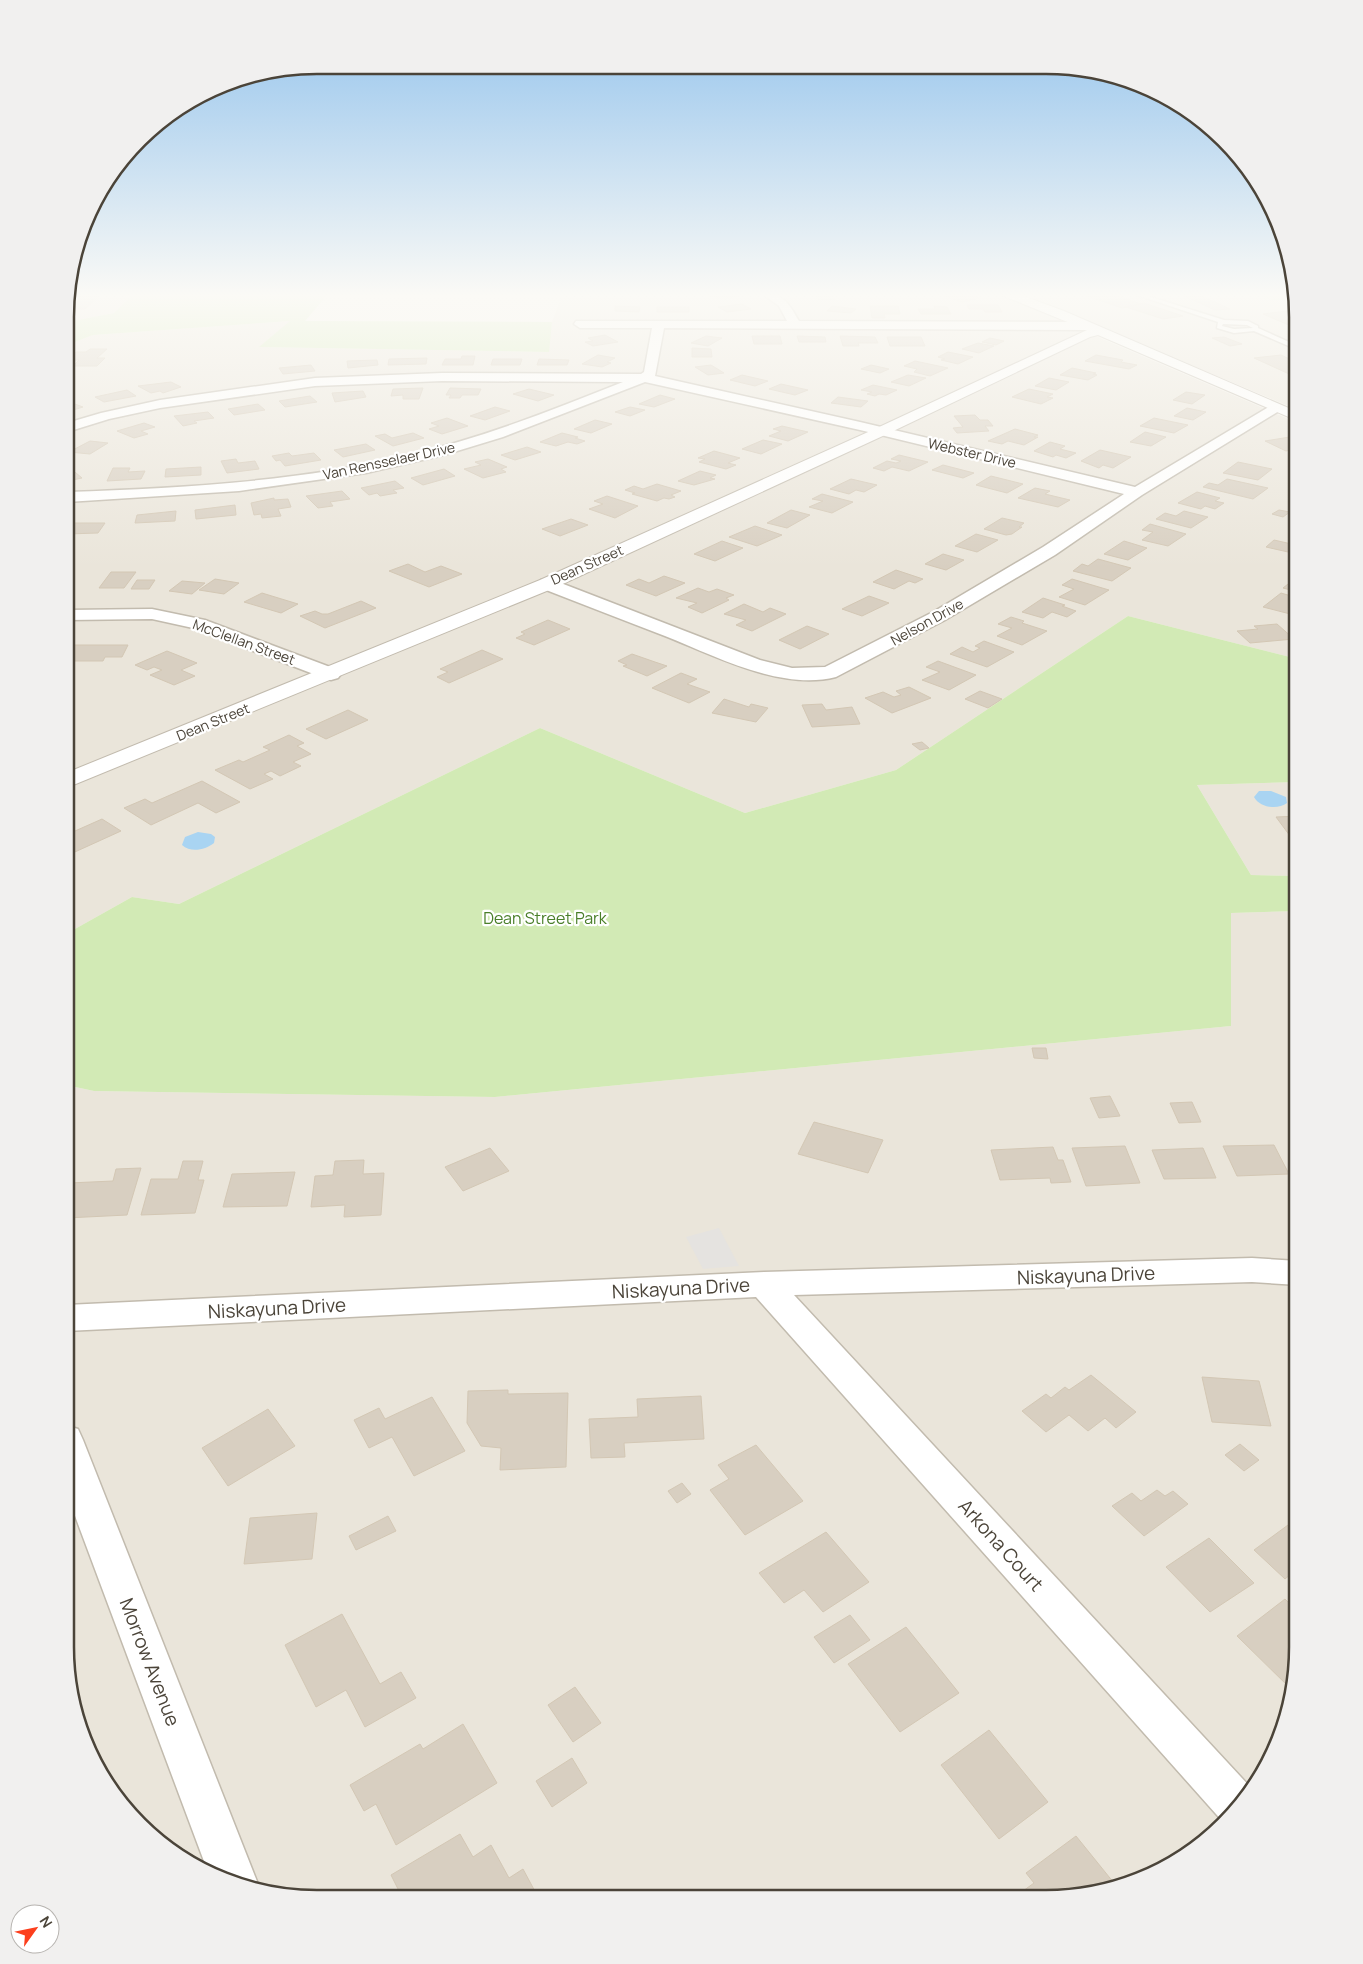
<svg xmlns="http://www.w3.org/2000/svg" width="1363" height="1964" viewBox="0 0 1363 1964" font-family="Manrope,sans-serif">
<style>
.residential{fill:#eae5da}
.green{fill:#d2eab5}
.parking{fill:#e5e3e0}
.water{fill:#a9d4f2}
.building{fill:#d8cfc1;stroke:#d3c7b4}
.lines{fill:none;stroke-linecap:round;stroke-linejoin:round}
.service-casing{stroke:#c2bbae;stroke-width:3}
.minor-casing{stroke:#c2bbae;stroke-width:3}
.tertiary-casing{stroke:#c2bbae;stroke-width:2}
.service{fill:#fff;fill-rule:evenodd}
.minor{fill:#fff;fill-rule:evenodd}
.tertiary{fill:#fff;fill-rule:evenodd}
.labels{text-anchor:middle;stroke-width:4.5;stroke-linejoin:round;paint-order:stroke}
.far-street-label{font-size:14px;fill:#4b4439;stroke:#fff}
.park-label{font-size:16px;fill:#4a7f2a;stroke:#fff}
.near-street-label{font-size:19px;fill:#4b4439;stroke:#fff}
.rim{fill:none;stroke:#4b4439;stroke-width:2.5}
</style>
<rect width="100%" height="100%" fill="#f6f3ec"/>
<path class="residential" d="M67 293H134L114 313 67 322Z
M563 293H994L1070 324 1077 328 1298 423V659L1128 616 896 770 745 813 540 728 179 904 132 897 66 934 67 345 93 335 291 321 260 347 548 352 552 322Z
M1019 293H1247L1273 300 1296 301 1298 317V410Z
M1298 782V876L1251 875 1197 785Z
M1298 911 1297 1664 1285 1728 1255 1787 1212 1837 1157 1873 1111 1890 1046 1899 284 1897 221 1880 164 1847 127 1813 91 1758 70 1697 65 1647 66 1085 94 1091 495 1097 1231 1026V913Z"/>
<path class="green" d="M134 293H329L305 321 552 322 549 352 259 347 290 321 93 335 67 345V322L114 313Z
M1247 293H1295L1296 301 1273 300Z
M1128 616 1298 659V782L1197 785 1251 875 1298 876V911L1231 913V1026L495 1097 94 1091 66 1085V934L132 897 179 904 540 728 745 813 896 770Z"/>
<path class="parking" d="M719 1228 739 1266 703 1269 686 1237Z"/>
<path class="water" d="M1259 791H1271L1286 797 1287 803C1278 810 1260 808 1254 797Z
M198 832 211 834 215 837 214 843C205 850 191 853 182 845L185 837Z"/>
<path class="building" d="M67 293H102L85 309H67Z
M710 293H730L740 296 725 299 705 295 712 293Z
M833 293 836 295H830L835 299 819 300 812 294Z
M948 293H963L980 298 962 302 939 294Z
M1096 293H1108L1141 304 1122 308 1084 295Z
M1178 293H1195L1230 309 1215 310Z
M1144 303 1183 316 1163 319 1126 307Z
M742 304 751 309 727 312 718 307Z
M967 305H998L1002 312H985L983 309H969Z
M615 306 640 307 639 312 615 311Z
M832 306 856 309 851 313 827 311Z
M870 306H898L900 314H884L885 318H872Z
M934 306 947 307 951 314H921L918 309H935Z
M657 307H689V312H657Z
M1287 311 1298 316V329L1263 314Z
M605 335 618 342 593 346 585 342 593 341 588 338Z
M706 336 722 338 708 346 691 343Z
M752 336H780L782 344H754Z
M797 336 825 337 826 342H799Z
M840 336 875 337 878 343H858L859 346H843Z
M887 337H921L925 346H890Z
M1224 337 1242 344 1230 346 1212 338Z
M990 338 1004 341 996 345 982 342Z
M978 343 994 346 979 353 962 349Z
M692 348 711 349 712 357H692Z
M90 349H107L97 358H105L97 366H73L79 360H69L76 352H86Z
M948 352 973 357 958 364 941 360 945 359 938 357Z
M598 355 615 358 607 362 611 363 602 367 582 364Z
M1096 355 1123 360 1121 362 1137 365 1129 369 1085 361Z
M1281 355 1298 363V378L1254 358Z
M462 356H475L473 365H442L445 359H461Z
M427 358 426 364 388 365 389 359Z
M493 359H522L520 365H491Z
M539 359 569 360 567 365H537Z
M377 360 378 365 348 368 347 361Z
M915 361 948 368 930 376 914 372 917 369 904 366Z
M311 365 315 371 283 374 279 368Z
M711 365 724 373 708 375 695 367Z
M871 365 889 369 880 373 861 369Z
M1072 368 1096 373 1093 374 1097 375 1088 380 1060 375Z
M742 375 768 381 755 386 730 380Z
M908 375 926 378 909 386 891 382Z
M1049 378 1069 382 1056 390 1035 386Z
M171 382 181 387 163 393 160 391 151 393 138 386Z
M781 384 808 390 795 395 769 389Z
M873 385 897 390 886 395 879 394 875 396 867 394 872 392 861 390Z
M423 388 419 399H403V395L391 396 393 389Z
M450 388 481 389 478 395H462L460 398H449L451 395H446Z
M529 389 554 395 538 401 513 394Z
M1029 389 1053 394 1047 397 1053 398 1041 404 1012 397Z
M127 390 136 396 104 402 95 397Z
M363 391 366 397 335 402 332 393Z
M1186 392 1205 395 1192 404 1173 400Z
M660 395 675 399 654 407 639 404Z
M310 396 317 402 285 407 279 401Z
M838 397 868 401 861 407 831 403Z
M72 403 83 407 67 412V405Z
M258 404 265 410 234 415 228 409Z
M495 407 510 411 485 420 470 416Z
M630 407 645 410 630 416 615 412Z
M1187 408 1206 412 1193 420 1174 416Z
M208 412 214 418 194 421 197 423 183 426 174 416Z
M975 415 980 420H988L993 426H985L989 431 957 433 953 428 963 427 954 416Z
M447 418 468 426 442 434 429 429 439 426 431 423Z
M1154 418 1188 425 1174 433 1140 426Z
M595 420 612 424 591 433 574 429Z
M144 423 155 427 141 431 148 434 134 438 117 431Z
M782 426 808 432 788 441 769 436 781 431 773 429Z
M1015 429 1038 435 1034 437H1038L1024 445 1008 441 1002 444 988 441Z
M1145 432 1166 437 1151 446 1130 442Z
M413 433 424 438 393 446 375 436 385 434 392 438Z
M562 433 578 437 575 438 585 441 577 444 568 442 556 446 540 442Z
M1296 436 1298 437V448L1286 451 1265 441Z
M763 440 782 444 761 454 742 449Z
M90 441 108 443 90 454 69 452Z
M1050 442 1065 446 1060 449 1076 453 1066 458 1056 455 1053 457 1034 451Z
M366 444 375 450 343 457 334 450Z
M527 447 541 452 515 460 501 455Z
M1100 450 1131 457 1113 468 1103 465 1099 468 1081 461Z
M714 451 740 458 728 463 736 465 726 469 699 462 705 459 698 458Z
M289 453 292 456 314 453 321 460 285 466 280 460 276 461 272 456Z
M899 455 928 462 909 471 892 467 884 471 873 468 887 461 896 463 901 461 891 459Z
M236 459 238 463 255 461 259 469 227 473 221 461Z
M488 459 507 467 501 469 506 472 483 478 464 469 481 465 475 462Z
M1238 462 1272 469 1258 480 1223 473Z
M943 465 974 473 963 478 932 470Z
M69 467 82 478 68 481 67 468Z
M201 467V475L165 477 166 469Z
M113 468H130L128 472 145 471 141 479 107 481Z
M444 469 455 476 423 485 411 478Z
M700 471 716 475 710 478 715 479 694 485 678 481Z
M991 476 1023 484 1007 493 976 485Z
M851 479 877 485 864 492 856 490 849 494 830 489Z
M1227 479 1268 488 1253 499 1203 487 1209 483 1218 485Z
M395 481 404 488 393 490 397 493 380 496 377 493 369 495 361 488Z
M657 484 681 491 671 495 675 497 669 499 664 498 657 501 632 494 635 493 625 490 634 486 643 489Z
M1035 488 1050 491 1045 494 1070 500 1058 507 1018 498Z
M342 491 350 499 330 502 333 506 318 508 306 496Z
M1197 492 1220 498 1215 501 1224 503 1215 509 1205 506 1201 509 1178 503Z
M822 494 853 502 832 513 809 507 823 501 812 499Z
M607 496 638 506 615 518 589 509 603 504 594 501Z
M274 498V500L288 499 291 507 278 509 281 516 262 518 261 514 254 515 251 503Z
M235 505 236 515 196 519 195 510Z
M791 510 810 515 787 528 767 523Z
M1279 510 1290 512 1283 517 1272 514Z
M176 511 175 521 135 523 137 515Z
M1184 511 1208 517 1191 528 1156 519 1165 513 1176 516Z
M1002 518 1024 523 1019 527H1022L1012 534 1006 535 984 529Z
M571 519 588 525 560 536 542 529Z
M67 522 74 523H105L98 533 67 534Z
M1150 524 1186 534 1168 546 1142 540 1153 532 1142 530Z
M755 526 782 535 757 546 729 537Z
M976 534 998 540 977 552 955 546Z
M1274 540 1296 545 1288 552 1266 547Z
M722 541 743 548 715 561 694 554Z
M1124 541 1147 548 1128 560 1104 554Z
M943 554 964 560 946 570 925 564Z
M1098 559 1131 568 1112 581 1073 571 1082 564 1088 566Z
M408 564 425 572 441 566 462 574 429 587 389 571Z
M896 570 923 579 915 583 909 581 894 589 873 582Z
M111 572H136L124 588H99Z
M664 576 685 583 656 596 626 585 639 579 649 583Z
M1298 576V592L1283 588Z
M215 579 239 583 224 594 199 590Z
M1072 579 1109 590 1085 605 1059 597 1074 589 1062 585Z
M137 580H155L149 589H131Z
M182 581 205 583 192 594 169 591Z
M698 588 709 592 717 589 734 595 726 598 729 600 702 613 688 607 697 603 676 598Z
M262 593 298 604 281 613 244 602Z
M1281 593 1298 598V616L1263 607Z
M869 596 889 603 862 616 842 609Z
M1043 598 1065 605 1062 606 1076 611 1067 617 1052 612 1043 618 1022 612Z
M361 601 376 608 325 628 300 616 315 611 322 614H328Z
M744 604 763 612 770 608 786 614 752 631 736 625 746 620 724 614Z
M1011 617 1024 621 1022 623 1047 631 1022 645 997 636 1012 628 998 624Z
M548 620 570 629 534 645 516 638 525 634 521 632Z
M1277 624 1294 639 1250 643 1237 631 1258 629 1254 626Z
M807 626 829 634 800 649 779 640Z
M984 641 1014 652 987 667 950 654 962 647 973 652 980 648 975 646Z
M67 642H74L73 645H128L122 657H105L103 661H67Z
M482 650 503 659 449 683 437 677 448 672 440 669Z
M167 651 197 663 181 670 195 676 174 685 150 675 162 670 154 667 147 670 135 665Z
M632 654 655 662 667 666 647 676 623 666 627 665 618 661Z
M938 661 976 675 949 690 922 680 940 672 926 667Z
M681 673 697 679 687 684 710 692 689 703 652 688Z
M909 687 931 698 892 713 865 698 883 692 894 697 901 695 896 691Z
M980 691 1002 699 988 708 965 699Z
M724 699 749 707 751 704 768 708 756 722 712 713Z
M822 704 826 710 852 707 860 724 812 727 802 705Z
M348 710 368 720 326 739 306 729Z
M289 735 304 743 297 746 311 754 293 762 301 766 280 776 271 771 264 774 273 779 250 789 215 770 239 760 243 762 270 750 263 747Z
M922 742 929 748 920 750 912 744Z
M202 781 240 802 216 813 198 803 151 825 124 808 145 799 152 803Z
M1298 816V843L1296 844 1276 817Z
M102 819 121 831 66 856V835Z
M1032 1048H1046L1048 1059 1034 1058Z
M1110 1096 1120 1116 1099 1118 1090 1098Z
M1192 1102 1201 1122 1179 1123 1170 1103Z
M814 1122 883 1140 868 1173 798 1154Z
M1274 1145 1289 1174 1237 1176 1223 1146Z
M1125 1146 1140 1183 1086 1186 1072 1148Z
M1053 1147 1058 1160H1063L1071 1182 1051 1183 1050 1178 1000 1180 991 1150Z
M490 1148 509 1171 463 1191 445 1167Z
M1203 1148 1216 1178 1164 1179 1152 1150Z
M364 1160 363 1174 384 1173 381 1215 344 1217 345 1205 311 1207 315 1176 333 1175 335 1161Z
M183 1161H203L198 1180H204L195 1213 141 1215 151 1179H178Z
M141 1168 127 1215 66 1218V1192L69 1183 113 1181 116 1169Z
M295 1172 287 1206 223 1207 232 1174Z
M1091 1375 1136 1412 1116 1428 1105 1418 1088 1431 1069 1415 1046 1432 1022 1411 1046 1394 1051 1398 1065 1387 1069 1390Z
M1202 1377 1259 1381 1271 1426 1212 1422Z
M508 1390V1394L568 1393 566 1467 500 1470 501 1448 481 1446 467 1423 468 1391Z
M701 1396 704 1439 624 1443 625 1457 591 1458 589 1419 638 1417 637 1399Z
M432 1397 465 1451 414 1476 392 1437 369 1448 354 1420 379 1408 385 1419Z
M268 1409 295 1446 228 1486 202 1448Z
M1240 1444 1259 1460 1244 1471 1225 1455Z
M756 1445 803 1501 745 1535 710 1490 729 1479 718 1465Z
M682 1483 691 1494 677 1503 668 1491Z
M1157 1490 1165 1496 1173 1491 1188 1504 1144 1536 1112 1506 1132 1493 1141 1501Z
M317 1513 312 1559 244 1564 250 1518Z
M388 1516 396 1531 356 1550 349 1536Z
M1288 1525 1297 1534V1569L1285 1579 1254 1550Z
M826 1532 869 1582 823 1612 804 1590 784 1603 759 1573Z
M1209 1538 1254 1583 1210 1612 1166 1567Z
M1285 1599 1297 1611V1664L1292 1690 1237 1636Z
M342 1614 380 1684 401 1672 416 1698 365 1727 346 1690 316 1707 285 1645Z
M850 1615 870 1640 834 1663 814 1637Z
M906 1627 959 1693 900 1732 848 1664Z
M575 1687 601 1723 573 1742 548 1705Z
M463 1724 497 1783 396 1845 376 1804 364 1811 350 1785 420 1744 423 1749Z
M989 1730 1048 1802 999 1839 941 1765Z
M572 1758 587 1783 552 1807 536 1781Z
M460 1834 473 1857 491 1845 509 1878 523 1869 538 1897H402L391 1875Z
M1076 1836 1118 1888 1111 1890 1046 1899H1012L1034 1883 1026 1873Z"/>
<g class="lines">
<defs>
<path id="service" d="M1131 293H1138L1224 320 1248 321 1258 326V328L1298 346V350L1254 331 1234 333 1217 328 1218 322ZM1223 324 1247 325 1253 328 1234 329 1222 326Z"/>
<path id="minor" d="M762 293C784 293 789 304 799 321L1088 322 1094 326 1088 330 664 328 655 376 860 422 1135 487 1272 405 1277 404 1284 408 1142 495 1055 555 945 620 836 677C781 691 715 656 665 636 623 620 582 604 541 588L538 584 541 580 547 579 553 580 760 660 792 668 825 667 933 612 1043 547 1124 494 860 430 645 382 503 437 444 455 366 473 239 491 67 502V492C181 488 297 482 409 455 482 438 553 410 623 382L442 381 315 386 160 408 109 419 67 432V423L101 413 160 400 315 378 442 373 641 374 644 372 652 328H580L574 324 576 321H787L779 306Z
M152 609 205 620 338 670 341 674 338 678 331 680 324 678 193 628 152 619 67 620V610Z
M1252 1258 1298 1261V1285L1252 1282 794 1295 1253 1790 1224 1823 756 1297 66 1331V1305L764 1272Z
M65 1425 78 1429 83 1440 258 1884 256 1889 221 1880 208 1872 65 1489Z"/>
<path id="tertiary" d="M999 293H1015L1064 311 1298 412V421L1098 335 1090 337 887 434 554 588 66 788V773L540 580 877 428 1087 330 1001 295Z"/>
</defs>
<use href="#service" class="service-casing"/>
<use href="#minor" class="minor-casing"/>
<use href="#tertiary" class="tertiary-casing"/>
<use href="#service" class="service"/>
<use href="#minor" class="minor"/>
<use href="#tertiary" class="tertiary"/>
</g>
<linearGradient id="sky" x2="0" y2="1"><stop stop-color="#8fc1ec"/><stop offset="0.52" stop-color="#fbfaf6"/><stop offset="1" stop-color="#fbfaf6" stop-opacity="0"/></linearGradient>
<rect width="1363" height="568" fill="url(#sky)"/>
<g class="labels">
<g class="far-street-label">
<text transform="translate(972 453) rotate(13)" y="5">Webster Drive</text>
<text transform="translate(389 461) rotate(-12)" y="5">Van Rensselaer Drive</text>
<text transform="translate(587 565) rotate(-24)" y="5">Dean Street</text>
<text transform="translate(927 622) rotate(-29)" y="5">Nelson Drive</text>
<text transform="translate(244 642) rotate(20)" y="5">McClellan Street</text>
<text transform="translate(213 722) rotate(-22)" y="5">Dean Street</text>
</g>
<g class="park-label">
<text x="545" y="924">Dean Street Park</text>
</g>
<g class="near-street-label">
<text transform="translate(1086 1275) rotate(-2)" y="7">Niskayuna Drive</text>
<text transform="translate(681 1288) rotate(-3)" y="7">Niskayuna Drive</text>
<text transform="translate(277 1308) rotate(-3)" y="7">Niskayuna Drive</text>
<text transform="translate(1001 1545) rotate(48)" y="7">Arkona Court</text>
<text transform="translate(150 1662) rotate(69)" y="7">Morrow Avenue</text>
</g>
</g>
<path d="M0 0H1363V1964H0ZM317 74H1046A243 243 0 0 1 1289 317V1647A243 243 0 0 1 1046 1890H317A243 243 0 0 1 74 1647V317A243 243 0 0 1 317 74Z" fill="#f1f0ef" fill-rule="evenodd"/>
<path class="rim" d="M317 74H1046A243 243 0 0 1 1289 317V1647A243 243 0 0 1 1046 1890H317A243 243 0 0 1 74 1647V317A243 243 0 0 1 317 74Z"/>
<g transform="translate(35 1929) rotate(57)"><circle r="24" fill="#ffffff" stroke="#b7b4b0"/>
<path d="M0-4L9 19L0 12L-9 19Z" fill="#fc3f1d"/>
<text y="-8" font-size="14" font-weight="bold" text-anchor="middle" fill="#4b4439">N</text>
</g>
</svg>
